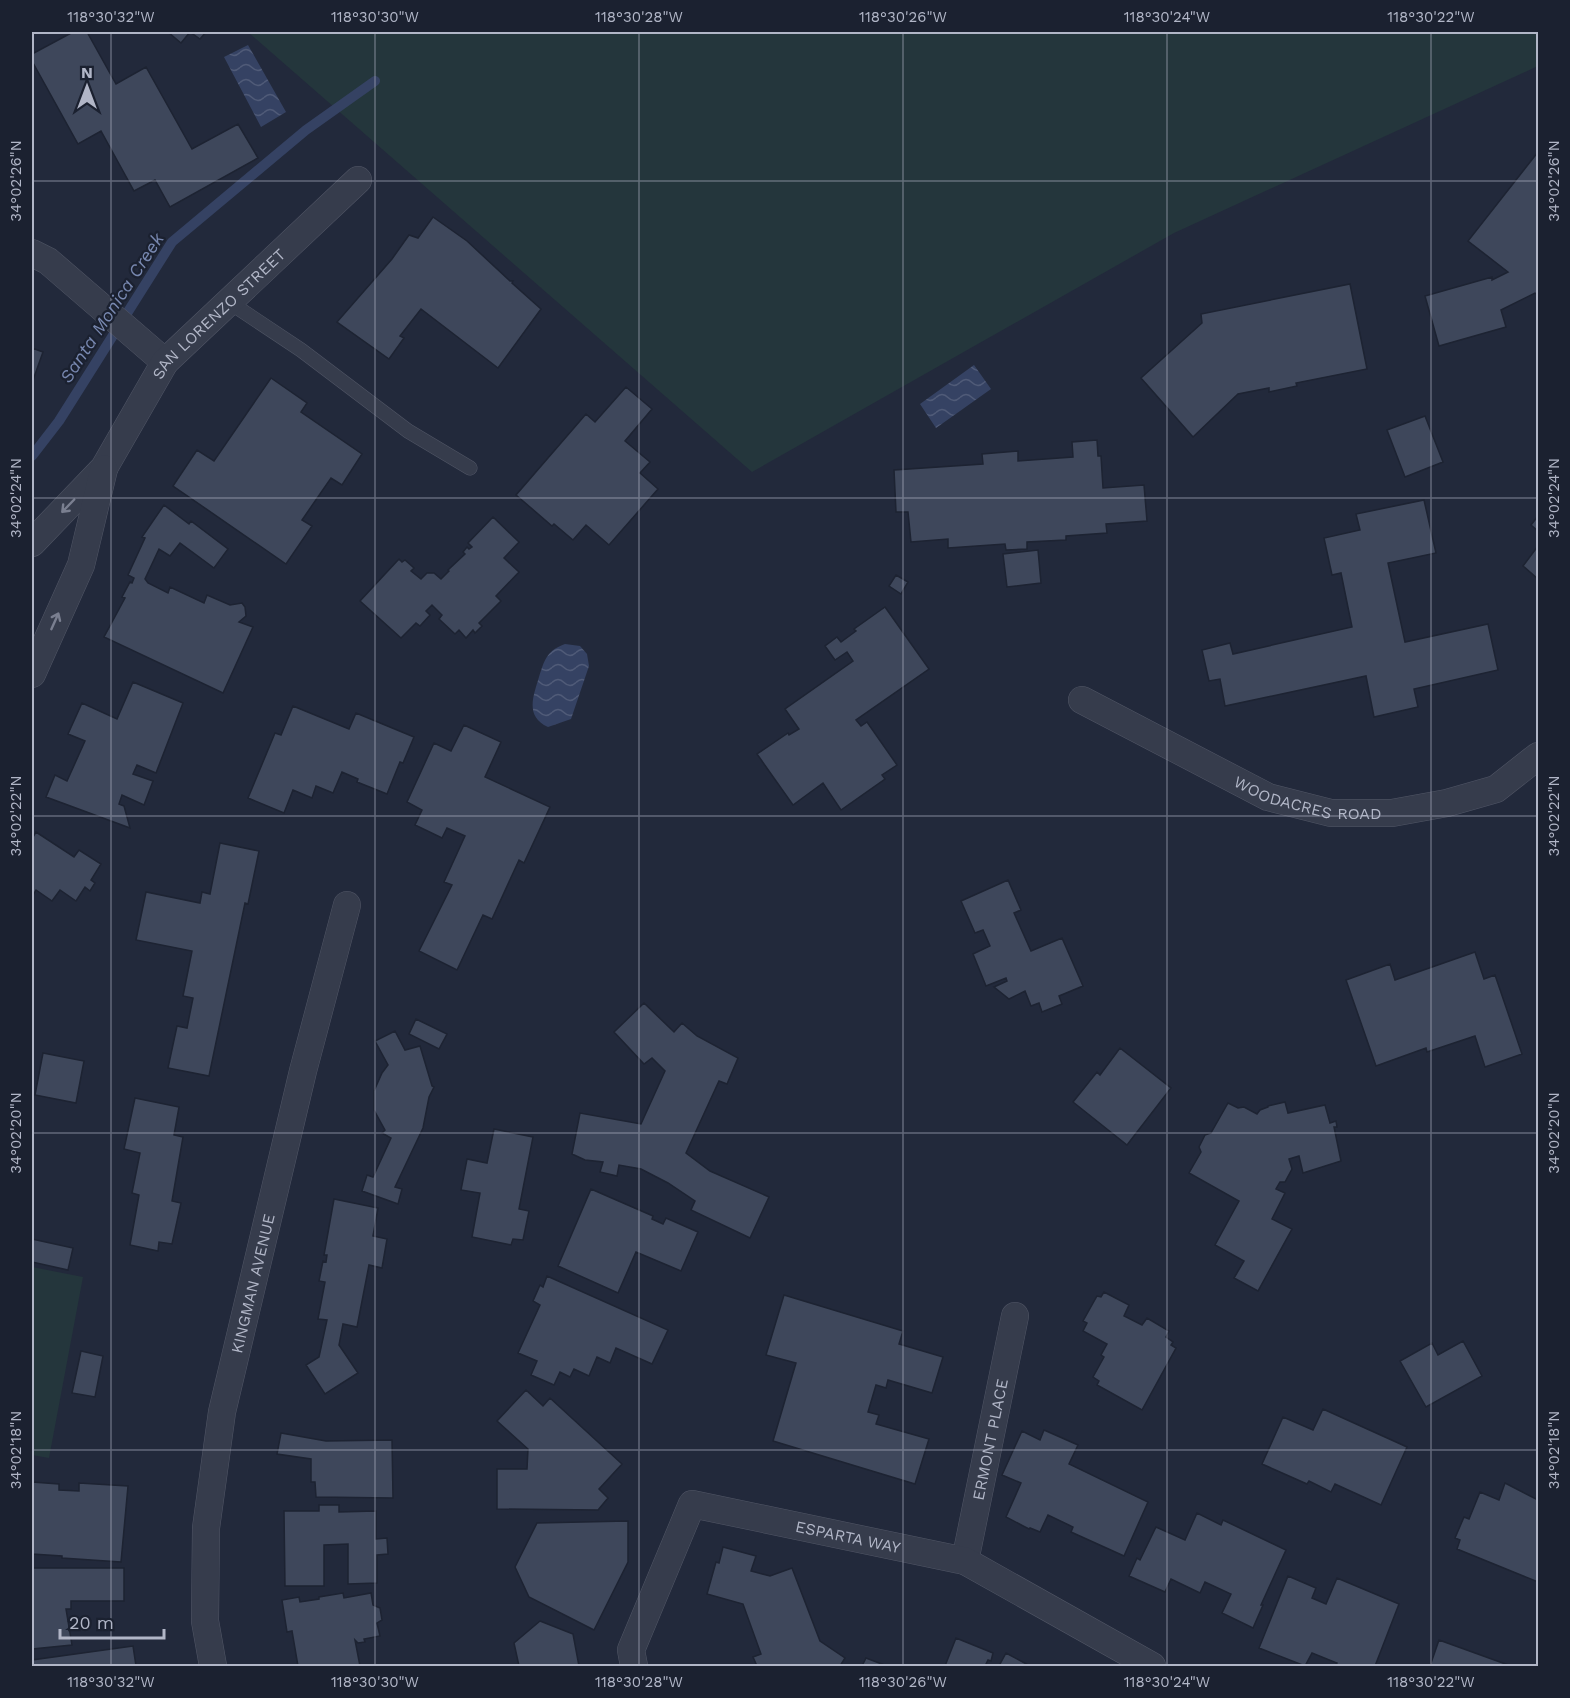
<svg xmlns="http://www.w3.org/2000/svg" width="1570" height="1698" viewBox="0 0 1570 1698" font-family="'Work Sans',sans-serif">
<style>
.green{fill:#24363c}
.water{fill:url(#water-waves)}
.lines{fill:none;stroke-linecap:round;stroke-linejoin:round}
.stream{stroke:#354263;stroke-width:10}
.building{fill:#3e475b;stroke:#1d2332;stroke-width:1.5}
.lane-casing{stroke:#515666;stroke-width:15}
.street-casing{stroke:#515666;stroke-width:28}
.lane{stroke:#363c4c;stroke-width:14}
.street{stroke:#363c4c;stroke-width:27}
.oneway{stroke:#7a7f90}
.ticks{fill:none;stroke:#b1b6c7;stroke-width:1.5;stroke-opacity:0.45}
.labels{text-anchor:middle;stroke-width:4.5;stroke-linejoin:round;paint-order:stroke}
.street-label{font-size:16px;fill:#b1b6c7;stroke:#1b2130}
.water-label{font-size:18px;font-style:italic;fill:#7888b0;stroke:#1b2130}
.neatline{fill:none;stroke:#b1b6c7;stroke-width:2}
.ticks-label{font-size:15px;text-anchor:middle;fill:#b1b6c7}
</style>
<defs>
<pattern id="water-waves" width="16" height="10" patternUnits="userSpaceOnUse" patternTransform="scale(1.5)"><rect width="16" height="10" fill="#354263"/><path d="M0 5q4-4 8 0t8 0" fill="none" stroke="#505b78"/></pattern>
</defs>
<rect width="100%" height="100%" fill="#22293b"/>
<path class="green" d="M248 32H1538V66L1174 233 752 472Z
M32 1267 83 1277 49 1458 32 1455Z"/>
<path class="water" d="M248 45 286 112 261 127 224 57Z
M974 365 991 389 936 428 920 404Z
M565 644 580 646 587 654 589 666 571 719 548 727C525 716 533 697 539 677 542 668 544 658 552 651 555 648 560 646 565 644Z"/>
<g class="lines">
<path class="stream" d="M32 456 59 421 172 242 306 130 375 81"/>
</g>
<path class="building" d="M73 32H87L116 84 146 67 192 149 238 124 258 158 170 207 155 180 134 191 101 131 78 144 32 61V54Z
M168 32H206L200 39 190 32 181 43Z
M1538 152V295L1535 293 1501 310 1506 327 1439 346 1425 296 1492 277V280L1508 272 1468 241Z
M433 217 467 241 510 281H513L512 283 541 309 498 368 421 309 400 336 404 338 389 359 337 322 392 259 409 235 418 238Z
M1350 284 1367 369 1296 383 1297 386 1269 392V388L1238 394 1193 437 1141 378 1202 323 1201 314Z
M32 348 43 352 32 383Z
M271 378 307 403 301 412 362 454 342 485 331 478 302 520 312 526 286 564 173 486 197 450 214 461Z
M626 387 652 409 625 441 650 462 640 473 658 489 609 545 586 525 573 540 554 524 552 526 516 495 586 414 595 422Z
M1425 416 1443 462 1405 477 1387 430Z
M1097 440 1098 456H1101L1103 488 1144 485 1147 521 1106 524 1107 533 1066 536V540L1027 542V549L1006 550 1005 544 948 548V539L911 542 908 512H896L894 470 983 464 982 454 1018 451V461L1073 457 1072 442Z
M1424 500 1436 553 1388 563 1405 642 1488 624 1498 670 1414 689 1418 707 1374 717 1366 676 1225 706 1220 679 1209 681 1202 650 1230 643 1233 654 1352 627 1341 573 1332 575 1324 538 1360 530 1356 514Z
M164 505 189 524 191 521 228 549 214 568 180 543 170 556 159 549 145 579 148 583 168 593 170 587 204 603 207 595 230 605 242 603 245 607 246 616 239 622 253 627 223 693 104 637 125 598 122 597 130 582 132 583 134 578 128 575 145 538 142 537Z
M1538 516V531L1531 525Z
M493 517 519 542 504 558 519 572 496 596 501 601 479 623 482 626 475 633 473 630 466 638 459 630 455 634 439 619 442 615 432 605 426 611 430 615 420 626 416 623 401 638 360 601 399 559 402 562 405 560 414 568 411 571 421 579 427 573H434L441 579 449 571 448 570 465 554 463 552 467 547 469 549 472 547 468 543Z
M1538 546V579L1523 566Z
M1038 550 1041 583 1007 587 1003 554Z
M896 575 908 582 901 594 889 586Z
M885 607 929 669 856 720 861 726 867 722 897 765 882 775 885 779 841 810 823 783 793 805 757 754 788 733 789 735 799 729 785 709 853 661 847 652 835 660 825 646 837 637 841 642 856 631 854 629Z
M133 682 183 703 156 773 137 765 133 774 153 781 144 805 122 795 119 804 124 806 130 828 46 797 55 775 67 781 85 741 68 734 82 703 117 719Z
M293 706 349 729 356 713 414 737 403 763 400 762 387 794 357 782 358 779 342 772 333 793 316 786 312 798 293 790 284 813 248 798 275 733 281 735Z
M464 725 501 742 485 777 550 807 524 863 519 860 492 919 483 915 457 970 419 951 452 885 444 882 465 836 447 828 442 838 415 825 422 810 407 802 434 743 451 751Z
M36 832 74 857 79 850 101 864 91 880 95 883 90 891 85 887 76 901 60 890 52 901 36 890 32 897V839Z
M220 843 259 851 248 904 245 903 209 1076 168 1068 177 1026 187 1028 193 998 183 996 192 951 136 940 146 892 200 903 202 892 210 894Z
M1008 880 1021 910 1014 913 1031 951 1062 938 1083 986 1059 996 1062 1004 1042 1012 1039 1003 1031 1006 1025 991 1009 999 994 987 1007 981 1006 978 986 986 973 954 990 946 983 930 975 933 961 901Z
M1475 952 1484 979 1495 975 1522 1054 1485 1067 1475 1036 1427 1052 1426 1048 1376 1066 1346 980 1390 964 1395 980Z
M644 1003 674 1032 682 1023 697 1036 738 1058 727 1084 719 1081 686 1153 710 1171 769 1197 750 1238 691 1210 695 1201 668 1183 641 1169 619 1165 617 1176 600 1172 603 1162 585 1160 572 1154 580 1113 641 1124 665 1071 652 1058 644 1064 614 1032Z
M416 1019 447 1034 439 1049 409 1034Z
M395 1031 405 1050 420 1046 432 1086 434 1087 429 1097 423 1128 395 1187 402 1189 398 1204 362 1191 367 1175 373 1177 391 1138 382 1133 385 1130 374 1110V1091L382 1073 388 1065 375 1041Z
M1120 1048 1171 1088 1127 1145 1073 1102 1097 1072 1100 1075Z
M43 1053 84 1061 76 1103 35 1095Z
M135 1098 179 1107 174 1135 183 1137 172 1201 181 1203 172 1244 159 1242 158 1251 130 1245 139 1195 132 1193 140 1153 124 1149Z
M1285 1102 1288 1113 1325 1105 1330 1123 1336 1121 1337 1127H1334L1341 1161 1303 1173 1299 1156 1289 1159 1292 1169 1285 1182H1280L1276 1189 1285 1193 1272 1219 1292 1229 1258 1291 1234 1278 1244 1261 1215 1245 1239 1201 1189 1173 1201 1152 1199 1147 1205 1135 1211 1133 1228 1103 1238 1108 1244 1107 1257 1114 1260 1110 1268 1107V1106Z
M494 1129 533 1137 519 1209 529 1211 523 1240 513 1239 511 1245 472 1237 480 1193 461 1190 467 1159 487 1163Z
M591 1189 653 1216 652 1219 663 1224 666 1218 698 1232 681 1271 636 1252 618 1293 558 1266Z
M334 1199 378 1208 373 1236 387 1239 382 1268 369 1265 357 1327 343 1324 339 1345 358 1373 325 1394 306 1365 319 1357 327 1320 318 1319 325 1282 319 1281 323 1261 326 1262 327 1255H324Z
M32 1239 73 1248 68 1270 32 1262Z
M547 1276 668 1330 652 1364 616 1348 610 1363 597 1357 589 1376 574 1369 570 1377 560 1372 554 1385 531 1375 537 1361 518 1353 540 1305 533 1301 540 1285 543 1287Z
M1104 1292 1129 1305 1124 1316 1142 1325 1147 1318 1169 1331 1166 1337 1173 1342 1171 1345 1176 1348 1142 1410 1097 1385 1099 1381 1093 1377 1104 1357 1101 1355 1107 1344 1083 1331 1087 1323 1083 1321 1097 1296 1101 1297Z
M784 1295 903 1331 899 1344 943 1357 932 1393 888 1380 886 1388 876 1385 868 1412 879 1415 876 1424 929 1439 915 1484 773 1441 796 1363 766 1355Z
M1463 1341 1482 1376 1426 1407 1400 1361 1432 1343 1438 1355Z
M81 1351 103 1356 95 1397 72 1393Z
M526 1390 543 1406 550 1398 622 1464 599 1489 608 1498 598 1510 497 1509V1469H527L528 1449 497 1421Z
M1323 1409 1407 1447 1381 1505 1335 1484 1331 1492 1309 1481 1307 1484 1262 1464 1283 1417 1313 1430Z
M1044 1430 1078 1445 1069 1464 1148 1502 1124 1556 1071 1532 1073 1527 1048 1515 1040 1532 1030 1528 1029 1529 1006 1517 1021 1483 1002 1475 1022 1431 1040 1440Z
M281 1433 326 1441 392 1440 393 1498 316 1497 315 1482H311V1459L277 1454Z
M32 1482 59 1484V1490L79 1491V1483L128 1486 121 1562 62 1558V1556L32 1554Z
M1505 1483 1538 1500V1582L1457 1549 1460 1540 1455 1538 1464 1517 1469 1519 1480 1492 1499 1500Z
M319 1505H339V1512L376 1511V1539L387 1538 388 1554 377 1555V1583L348 1584V1544L324 1545V1586H285L284 1511H319Z
M1197 1513 1221 1525 1223 1520 1286 1550 1261 1605H1263L1253 1628 1222 1613 1231 1594 1205 1582 1200 1593 1171 1579 1165 1592 1129 1576 1137 1558 1140 1560 1156 1527 1185 1540Z
M628 1521V1562L594 1630 529 1597 515 1567 537 1523Z
M723 1547 756 1556 751 1571 770 1576 792 1568 820 1641 845 1658 840 1666H757L753 1657 761 1654 743 1604 707 1594 716 1562 719 1563Z
M32 1568H124V1601H71V1609H66L72 1645 32 1649Z
M1288 1576 1316 1588 1312 1598 1326 1604 1337 1578 1399 1604 1375 1666H1335L1337 1663 1312 1653 1305 1666 1259 1648Z
M343 1593 344 1598 371 1593 373 1605 380 1608 382 1620 377 1623 380 1636 364 1639 365 1642 358 1643 355 1640 360 1666H298L292 1631 287 1632 282 1600 299 1597 300 1602 319 1599V1597Z
M540 1621 573 1634 579 1666H519L514 1643Z
M956 1638 993 1653 991 1661 988 1660 985 1666H945Z
M1439 1640 1511 1666H1430Z
M133 1646 136 1666H32V1660Z
M1006 1653 1030 1666H999Z
M866 1658 887 1666H862Z"/>
<g class="lines">
<defs>
<path id="lane" d="M229 302 301 350 408 431 470 468"/>
<g id="street">
<path d="M32 253 48 261 165 362"/>
<path id="s1" d="M32 543 104 468 165 362 358 180"/>
<path d="M32 674 81 565 104 469"/>
<path id="s2" d="M1082 700 1268 797 1331 813H1392L1447 803 1496 789 1538 756"/>
<path id="s3" d="M965 1561 1015 1316"/>
<path id="s4" d="M213 1666 205 1621 206 1528 222 1412 303 1071 347 905"/>
<path id="s5" d="M634 1666 631 1650 692 1504 965 1561 1152 1666"/>
</g>
</defs>
<use href="#lane" class="lane-casing"/>
<use href="#street" class="street-casing"/>
<use href="#lane" class="lane"/>
<use href="#street" class="street"/>
</g>
<defs><path id="oneway-shaft" d="M-6 0H5M1.5-3L5.5 0L1.5 3" fill="none" stroke-width="1.6" stroke-linecap="round" stroke-linejoin="round" transform="scale(1.5)"/></defs>
<g class="oneway">
<use href="#oneway-shaft" transform="translate(68 506) rotate(134)"/>
<use href="#oneway-shaft" transform="translate(55 621) rotate(-66)"/>
</g>
<path class="ticks" d="M111 32V1666M375 32V1666M639 32V1666M903 32V1666M1167 32V1666M1431 32V1666M32 181H1538M32 498H1538M32 816H1538M32 1133H1538M32 1450H1538"/>
<g class="labels">
<g class="street-label">
<text dy="6" stroke="none"><textPath href="#s1" startOffset="298">SAN LORENZO STREET</textPath></text>
<text dy="6" stroke="none"><textPath href="#s2" startOffset="249">WOODACRES ROAD</textPath></text>
<text dy="6" stroke="none"><textPath href="#s4" startOffset="388">KINGMAN AVENUE</textPath></text>
<text dy="6" stroke="none"><textPath href="#s3" startOffset="124">ERMONT PLACE</textPath></text>
<text dy="6" stroke="none"><textPath href="#s5" startOffset="334">ESPARTA WAY</textPath></text>
</g>
<g class="water-label">
<text transform="translate(112 308) rotate(-57)" y="6">Santa Monica Creek</text>
</g>
</g>
<rect width="1570" height="1698" fill="none" stroke="#1b2130" stroke-width="66"/>
<g transform="translate(87 87)" stroke="#1b2130" stroke-width="4.5" paint-order="stroke">
<path d="M0-4.5L10 22L0 15L-10 22Z" fill="#b1b6c7"/>
<text y="-9" font-size="16" font-weight="bold" text-anchor="middle" fill="#b1b6c7">N</text>
</g>
<path d="M60 1629v9h104v-9" fill="none" stroke="#b1b6c7" stroke-width="3"/>
<text x="69" y="1629" font-size="18" fill="#b1b6c7" stroke="#1b2130" stroke-width="4.5" paint-order="stroke">20 m</text>
<rect x="33" y="33" width="1504" height="1632" class="neatline"/>
<g class="ticks-label">
<text x="111" y="22">118°30'32"W</text>
<text x="375" y="22">118°30'30"W</text>
<text x="639" y="22">118°30'28"W</text>
<text x="903" y="22">118°30'26"W</text>
<text x="1167" y="22">118°30'24"W</text>
<text x="1431" y="22">118°30'22"W</text>
<text transform="translate(16 181) rotate(-90)" y="5">34°02'26"N</text>
<text transform="translate(1554 181) rotate(-90)" y="5">34°02'26"N</text>
<text transform="translate(16 498) rotate(-90)" y="5">34°02'24"N</text>
<text transform="translate(1554 498) rotate(-90)" y="5">34°02'24"N</text>
<text transform="translate(16 816) rotate(-90)" y="5">34°02'22"N</text>
<text transform="translate(1554 816) rotate(-90)" y="5">34°02'22"N</text>
<text transform="translate(16 1133) rotate(-90)" y="5">34°02'20"N</text>
<text transform="translate(1554 1133) rotate(-90)" y="5">34°02'20"N</text>
<text transform="translate(16 1450) rotate(-90)" y="5">34°02'18"N</text>
<text transform="translate(1554 1450) rotate(-90)" y="5">34°02'18"N</text>
<text x="111" y="1687">118°30'32"W</text>
<text x="375" y="1687">118°30'30"W</text>
<text x="639" y="1687">118°30'28"W</text>
<text x="903" y="1687">118°30'26"W</text>
<text x="1167" y="1687">118°30'24"W</text>
<text x="1431" y="1687">118°30'22"W</text>
</g>
</svg>
